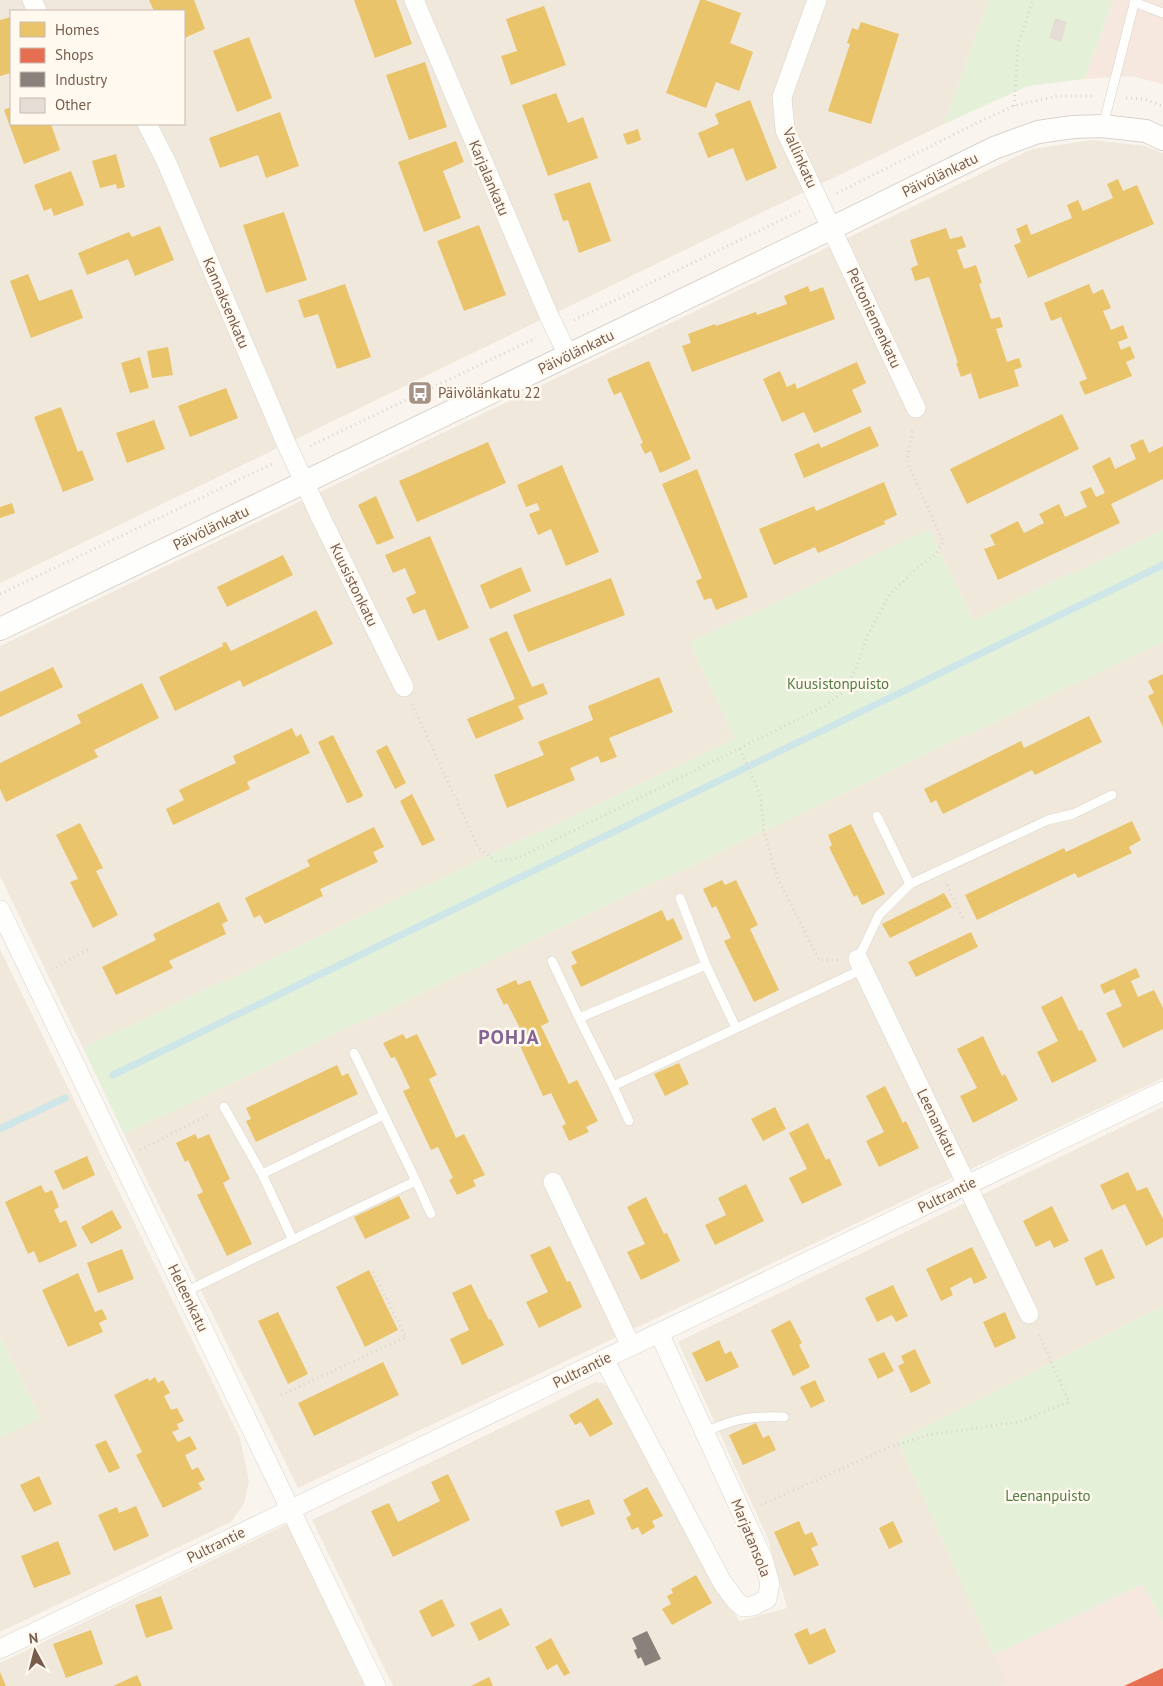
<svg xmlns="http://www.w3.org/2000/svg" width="1163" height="1686" viewBox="0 0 1163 1686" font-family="'PT Sans',sans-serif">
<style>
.residential{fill:#f1e8dc;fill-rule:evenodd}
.commercial{fill:#f6e7df}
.green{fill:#e5f0d9}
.homes{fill:#e9c46a}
.shops{fill:#e76f51}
.industry{fill:#8a817c}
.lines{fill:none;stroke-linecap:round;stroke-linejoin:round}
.stream{stroke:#cfe6e9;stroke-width:7}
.building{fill:#e5ddd5}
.service-casing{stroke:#d8d2cc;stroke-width:10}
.minor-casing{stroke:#d8d2cc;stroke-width:20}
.tertiary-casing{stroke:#d8d2cc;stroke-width:24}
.path{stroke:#dbd4cf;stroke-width:3;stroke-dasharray:1 4;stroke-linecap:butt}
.service{stroke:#fefefc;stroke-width:9}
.minor{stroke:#fefefc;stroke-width:19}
.tertiary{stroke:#fefefc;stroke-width:22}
.labels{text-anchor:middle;stroke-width:5;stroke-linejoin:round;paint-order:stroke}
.street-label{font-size:15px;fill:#785d4c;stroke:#fff9f0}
.poi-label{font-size:15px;fill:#785d4c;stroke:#fff9f0;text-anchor:start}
.park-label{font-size:15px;fill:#547d44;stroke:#fff9f0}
.district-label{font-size:20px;font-weight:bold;letter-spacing:1px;fill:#856593;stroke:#fff9f0}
</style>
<rect width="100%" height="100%" fill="#f9f5ee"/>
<path class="residential" d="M0 0H989L944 124 0 583ZM11 11H184V124H11Z
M1092 140 1145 146 1163 153V530L973 620 929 530 690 643 735 739 83 1048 0 876V646L1032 149Z
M1163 642V1078L298 1488 124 1134Z
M0 949 240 1438 249 1481 244 1504 231 1522 0 1632V1437L40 1418 0 1337Z
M1163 1107V1306L898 1441 1007 1683 1001 1686H393L312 1520 595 1382 603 1383 608 1387 739 1621 787 1608 768 1539 678 1342Z
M287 1524 364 1685 360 1686H0V1663Z"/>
<path class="commercial" d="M1113 0H1163V84L1132 76 1085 79Z
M1143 1584 1163 1623V1686H1001L1007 1683 994 1655Z"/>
<path class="green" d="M989 0H1113L1085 79 1028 86 944 124Z
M929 529 973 620 1163 530V642L124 1134 83 1048 735 739 690 643Z
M1163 1306V1623L1143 1584 994 1655 898 1441Z
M0 1337 40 1418 0 1437Z"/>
<path class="homes" d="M149 0H194L205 29 184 38V11H154Z
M354 0H396L412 44 375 58Z
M700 0H705L741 13 730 43 753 52 739 91 716 82 706 108 666 93Z
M544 6 566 65 511 85 501 56 517 51 506 19Z
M11 17V73L0 76V20Z
M861 22 899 34 871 124 828 111 850 44 847 43 852 28 858 30Z
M249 37 272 98 237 112 213 51Z
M425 62 447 127 409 140 386 75Z
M556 93 568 123 583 117 598 158 548 176 522 105Z
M750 100 777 168 746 181 733 148 708 158 698 133 719 124 715 114Z
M11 107V124H51L60 150 24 164 4 110Z
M280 112 299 166 266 178 258 155 220 168 209 138Z
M638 129 641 140 627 145 623 134Z
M456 141 464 162 443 171 461 218 424 232 398 162Z
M116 154 125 187 117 189 116 184 100 188 92 161Z
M71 171 84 205 54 216 51 208 44 211 34 185Z
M1118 179 1123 191 1137 185 1154 224 1028 278 1014 245 1021 242 1016 229 1027 224 1031 235 1072 218 1067 205 1078 200 1083 211 1113 198 1107 184Z
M590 182 611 241 579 253 568 220 563 221 554 194Z
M284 212 307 280 266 293 243 225Z
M479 225 506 295 464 311 437 241Z
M160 226 174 260 135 276 128 259 87 275 78 253 129 232 132 237Z
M946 228 950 239 962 236 966 247 957 250 964 269 976 265 982 283 979 284 991 319 1000 317 1003 327 996 329 1007 362 1019 358 1022 367 1014 370 1019 386 979 399 971 373 961 377 956 363H958L929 277 915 281 911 268 918 265 910 240Z
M28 274 39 301 72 289 83 318 31 338 10 281Z
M345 284 371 357 337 369 318 314 304 318 298 300Z
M1089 284 1093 294 1103 289 1111 308 1103 311 1111 330 1123 325 1128 338 1118 342 1121 350 1130 346 1135 358 1126 362 1132 376 1085 395 1079 382 1087 379 1061 317 1051 321 1044 303Z
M808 286 810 292 823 287 835 319 692 372 682 346 691 343 688 334 715 324 716 326 756 312 757 315 787 304 784 296Z
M168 347 173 375 152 378 147 351Z
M140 357 149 388 130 393 121 363Z
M649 361 691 459 660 473 651 451 645 454 640 444 643 443 621 392 614 395 607 379Z
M857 362 866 383 852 390 862 412 814 433 804 412 782 422 763 379 780 371 787 387 795 383 797 389Z
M226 388 238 418 190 437 178 406Z
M61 407 78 452 82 450 94 480 63 492 34 417Z
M1062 414 1079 449 967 504 950 469Z
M154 420 165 449 127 463 116 433Z
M870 426 879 446 804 478 794 454 819 443 821 448Z
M1143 439 1149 453 1163 446V479L1111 504 1120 523 998 580 984 549 995 545 990 535 1018 521 1024 533 1044 523 1039 514 1059 504 1065 517 1087 507 1080 492 1091 487 1096 497 1105 493 1092 466 1110 457 1115 469 1136 459 1130 445Z
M488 442 506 483 417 522 399 481Z
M562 465 599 552 566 566 551 529 538 535 529 514 540 510 537 503 526 507 517 485Z
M697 469 748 597 716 610 711 598 704 600 696 581 702 578 662 484Z
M884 482 897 515 884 521 885 524 818 553 815 547 774 565 759 529 814 506 816 511Z
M376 496 394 538 377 545 358 505Z
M12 503 15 513 0 518V507Z
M430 536 469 628 438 641 425 609 413 614 406 598 416 593 405 568 393 573 385 555Z
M283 555 293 575 227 607 217 587Z
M521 567 531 591 490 609 480 585Z
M611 578 625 615 528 652 513 615Z
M316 610 333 644 243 687 240 680 175 711 159 677 223 646 222 643 226 642 231 651Z
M507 631 532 687 543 683 548 694 518 706 524 719 476 739 467 719 515 699 489 639Z
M53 667 63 687 0 717V692Z
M1163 674V727L1148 696 1154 693 1148 681Z
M659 677 673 712 609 738 617 757 601 763 598 756 570 768 575 780 507 808 494 775 544 755 538 742 593 720 588 706Z
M142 683 159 718 94 750 98 757 6 802 0 789V763L81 723 77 715Z
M1089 716 1102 742 1035 775 1032 770 943 814 936 800 931 803 924 789 1021 741 1024 748Z
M292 728 296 737 301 734 310 753 247 782 250 789 173 825 166 809 184 800 179 790 236 763 233 756Z
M333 735 363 795 362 797 348 803H347L318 742Z
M387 745 406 783 395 789 376 751Z
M412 794 435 840 422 846 400 801Z
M1132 821 1141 840 1129 847 1132 853 1078 878 1075 873 977 920 965 895 1064 848 1066 852Z
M80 823 103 868 96 871 118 915 93 928 70 882 78 879 56 835Z
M851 824 885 894 862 905 857 895 854 897 829 847 832 845 828 835Z
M374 827 384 847 373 852 378 862 320 889 323 896 265 924 260 915 254 918 245 898 310 866 307 860Z
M722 880 725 885 736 880 758 925 750 929 779 990 754 1002 724 941 731 938 716 906 712 908 703 889Z
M944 893 952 907 890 938 882 924Z
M219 902 228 921 222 924 226 934 169 961 173 968 116 995 102 967 156 940 153 934Z
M662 910 667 921 673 918 683 939 581 987 571 966 577 963 571 952Z
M971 932 978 947 916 977 908 962Z
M1136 968 1140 977 1131 981 1138 997 1154 990 1163 1008V1029L1123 1048 1106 1013 1122 1006 1114 989 1104 994 1100 985Z
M516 980 518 985 530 980 549 1022 541 1026 569 1084 577 1080 598 1121 586 1127 589 1132 569 1141 562 1126 566 1124 551 1093 543 1096 516 1037 523 1034 507 1003 504 1005 496 989Z
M1062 996 1079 1031 1082 1030 1097 1061 1052 1083 1037 1052 1058 1041 1041 1007Z
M403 1034 406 1039 417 1034 437 1075 429 1079 456 1138 464 1134 485 1175 473 1180 476 1186 457 1195 449 1180 453 1178 438 1147 431 1150 403 1091 410 1088 395 1057 391 1058 383 1043Z
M983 1036 1002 1076 1005 1074 1018 1100 973 1123 960 1096 977 1088 957 1049Z
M679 1063 689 1084 665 1096 654 1074Z
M337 1065 342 1076 348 1073 358 1094 256 1142 246 1121 251 1119 246 1108Z
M885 1086 903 1123 906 1121 919 1148 879 1167 866 1141 884 1132 866 1096Z
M775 1107 786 1129 763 1141 751 1119Z
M808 1123 826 1160 829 1158 842 1185 802 1204 789 1178 807 1169 789 1133Z
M195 1134 198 1139 209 1134 230 1179 223 1183 252 1244 227 1256 197 1195 203 1192 188 1160 185 1162 176 1143Z
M87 1156 95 1175 63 1190 54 1171Z
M1128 1172 1137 1191 1147 1187 1163 1219V1237L1146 1246 1125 1204 1112 1210 1100 1185Z
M746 1184 764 1221 715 1245 705 1225 726 1215 718 1198Z
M41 1185 45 1193 52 1190 59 1207 54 1210 60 1223 66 1220 77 1246 39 1263 34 1251 28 1254 5 1202Z
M399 1196 410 1218 365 1239 354 1217Z
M646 1197 664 1234 667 1233 680 1261 641 1280 627 1252 645 1244 627 1207Z
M1052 1206 1069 1241 1054 1248 1050 1240 1036 1247 1023 1221Z
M112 1210 122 1228 91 1244 81 1227Z
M550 1246 567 1282 570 1281 582 1307 539 1328 526 1302 548 1292 530 1255Z
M972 1247 987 1278 974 1284 971 1277 950 1288 953 1295 941 1301 926 1269Z
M122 1249 134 1279 98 1293 87 1263Z
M1102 1249 1115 1278 1096 1286 1084 1258Z
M369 1270 398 1330 365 1347 336 1287Z
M78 1273 95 1312 102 1309 107 1319 99 1323 103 1332 68 1347 42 1290Z
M471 1284 489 1320 491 1319 504 1345 462 1365 450 1339 469 1330 452 1293Z
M893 1285 908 1316 896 1322 892 1315 877 1322 865 1298Z
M278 1312 308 1374 288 1384 258 1321Z
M1005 1312 1016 1338 995 1348 983 1322Z
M790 1320 802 1343 799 1345 810 1367 793 1376 771 1330Z
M719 1340 725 1354 731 1351 739 1367 706 1382 692 1353Z
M915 1349 931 1383 911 1393 898 1366 904 1363 901 1356Z
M884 1352 894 1371 878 1379 868 1359Z
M383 1362 399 1395 314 1436 298 1403Z
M155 1377 158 1383 163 1380 170 1393 164 1396 171 1410 177 1408 184 1421 177 1424 179 1429 172 1432 178 1442 190 1436 197 1449 185 1455 192 1470 198 1467 205 1480 198 1483 202 1489 163 1508 136 1455 142 1452 114 1395 148 1378 149 1381Z
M815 1380 825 1401 811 1408 800 1387Z
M598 1398 613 1424 590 1437 581 1422 575 1425 569 1415Z
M756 1423 763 1438 769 1435 776 1450 743 1465 729 1435Z
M106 1440 120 1468 109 1473 95 1445Z
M448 1474 470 1520 393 1557 371 1511 389 1503 398 1522 440 1501 431 1482Z
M39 1476 52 1504 34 1512 20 1485Z
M647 1487 663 1516 652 1521 655 1527 642 1535 638 1527 632 1530 626 1518 631 1515 623 1500Z
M589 1499 595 1514 561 1527 555 1511Z
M136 1506 149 1536 114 1551 98 1515 117 1507 119 1513Z
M799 1521 805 1535 812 1532 818 1545 811 1548 819 1565 794 1576 774 1532Z
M893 1521 903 1542 889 1549 879 1528Z
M58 1541 71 1574 34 1588 21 1556Z
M696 1575 712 1603 672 1625 662 1609 671 1604 667 1596 673 1593 671 1589Z
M161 1596 173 1629 146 1638 135 1605Z
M442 1599 455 1626 432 1637 419 1611Z
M501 1608 510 1625 479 1641 470 1623Z
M807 1628 810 1635 825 1628 836 1652 809 1665 794 1634Z
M91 1630 103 1664 66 1678 53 1644Z
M551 1638 570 1673 564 1676 557 1664 547 1670 535 1647Z
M0 1672 6 1686H0Z
M137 1675 142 1686H113Z
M489 1677 493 1686H471Z"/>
<path class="shops" d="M1163 1668V1686H1124Z"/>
<path class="industry" d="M647 1631 661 1659 645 1666 641 1657 638 1659 634 1650 637 1649 632 1638Z"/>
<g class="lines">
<path class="stream" d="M113 1075 1163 565
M0 1129 65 1098"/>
</g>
<path class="building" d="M1055 18 1067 22 1061 42 1049 38Z"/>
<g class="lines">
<defs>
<path id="service" d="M1134 2 1163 13
M1103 126 1135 0
M877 816 910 884
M680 898 706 965
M858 959 879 915 910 884 1048 820 1073 814 1112 795
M552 961 579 1018
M736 1028 706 965 579 1018 613 1086 863 969
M354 1053 384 1115
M613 1086 629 1121
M224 1107 262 1174
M416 1181 431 1214
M185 1292C262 1255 338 1217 416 1181L384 1115 262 1174 293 1240
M705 1432C736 1418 750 1416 784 1417"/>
<path id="minor" d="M32 0 37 11
M414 0 549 316 568 355
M817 0 782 97 785 130 916 408
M147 124 166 161 286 443 321 518 404 687
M0 910 376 1686
M858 959 1029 1314
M553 1182 631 1346
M604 1359 722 1582 736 1601 743 1607 753 1606 767 1599 770 1584 763 1559 659 1333
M0 1649 1163 1091"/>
<path id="tertiary" d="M0 629 832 228 994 148 1038 132 1073 127 1102 126 1146 131 1163 139"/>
</defs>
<use href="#service" class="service-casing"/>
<use href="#minor" class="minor-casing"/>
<use href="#tertiary" class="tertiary-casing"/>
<path class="path" d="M1126 98 1144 99 1163 106
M1014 106 1018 45 1033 0
M837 193 983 120 1014 106 1057 96H1094
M574 320 800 211
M310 446 536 338
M0 594 272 464
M412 704 479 849 496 861 518 858 825 706 842 693 856 669 868 634 890 594 917 568 937 553 943 541 907 462 913 428
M740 749 757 787 761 800 764 832 777 877 819 960H839
M947 885 964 921
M52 970 88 949
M140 1150 210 1114
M281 1395 406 1337 373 1272
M761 1505 890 1447 927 1435 1019 1422 1069 1402 1038 1332"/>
<use href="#service" class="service"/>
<use href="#minor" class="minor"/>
<use href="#tertiary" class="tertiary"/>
</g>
<defs>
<symbol id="bus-square" viewBox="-11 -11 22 22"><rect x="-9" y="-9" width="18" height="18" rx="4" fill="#a59285" stroke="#fff9f0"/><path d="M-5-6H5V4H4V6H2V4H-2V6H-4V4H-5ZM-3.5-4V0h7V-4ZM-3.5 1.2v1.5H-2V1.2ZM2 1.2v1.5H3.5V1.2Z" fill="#fff"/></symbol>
</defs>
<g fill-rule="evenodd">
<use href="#bus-square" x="406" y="379" width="28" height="28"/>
</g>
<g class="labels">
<g class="street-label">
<text transform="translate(800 158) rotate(66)" y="5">Vallinkatu</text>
<text transform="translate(940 175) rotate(-26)" y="5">Päivölänkatu</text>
<text transform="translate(489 178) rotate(67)" y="5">Karjalankatu</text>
<text transform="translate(226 303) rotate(67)" y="5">Kannaksenkatu</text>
<text transform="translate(874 318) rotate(65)" y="5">Peltoniemenkatu</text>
<text transform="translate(576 352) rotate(-26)" y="5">Päivölänkatu</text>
<text transform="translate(211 528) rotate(-26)" y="5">Päivölänkatu</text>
<text transform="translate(354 585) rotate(64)" y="5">Kuusistonkatu</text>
<text transform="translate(937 1123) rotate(64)" y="5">Leenankatu</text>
<text transform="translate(947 1195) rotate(-26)" y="5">Pultrantie</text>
<text transform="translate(188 1298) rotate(64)" y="5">Heleenkatu</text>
<text transform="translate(582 1370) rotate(-26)" y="5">Pultrantie</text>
<text transform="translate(751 1538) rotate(68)" y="5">Marjatansola</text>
<text transform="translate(216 1545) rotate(-26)" y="5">Pultrantie</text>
</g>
<g class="poi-label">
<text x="438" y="398">Päivölänkatu 22</text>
</g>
<g class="park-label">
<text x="838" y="689">Kuusistonpuisto</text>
<text x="1048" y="1501">Leenanpuisto</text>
</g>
<g class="district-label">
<text x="509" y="1044">POHJA</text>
</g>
</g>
<rect x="10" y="10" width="175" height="115" fill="#fff9f0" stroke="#c9bbae"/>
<rect x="20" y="22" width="25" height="15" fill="#e9c46a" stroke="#c9bbae"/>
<text x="55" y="35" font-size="15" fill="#785d4c">Homes</text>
<rect x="20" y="48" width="25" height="15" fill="#e76f51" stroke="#c9bbae"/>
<text x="55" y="60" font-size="15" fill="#785d4c">Shops</text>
<rect x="20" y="72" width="25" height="15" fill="#8a817c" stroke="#c9bbae"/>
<text x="55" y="85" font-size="15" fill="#785d4c">Industry</text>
<rect x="20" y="98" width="25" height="15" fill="#e5ddd5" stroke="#c9bbae"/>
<text x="55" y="110" font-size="15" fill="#785d4c">Other</text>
<g transform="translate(35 1651) rotate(353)" stroke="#fff9f0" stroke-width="4" paint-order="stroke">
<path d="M0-4L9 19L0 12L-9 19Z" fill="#785d4c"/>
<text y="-8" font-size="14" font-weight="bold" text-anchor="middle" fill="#785d4c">N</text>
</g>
</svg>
